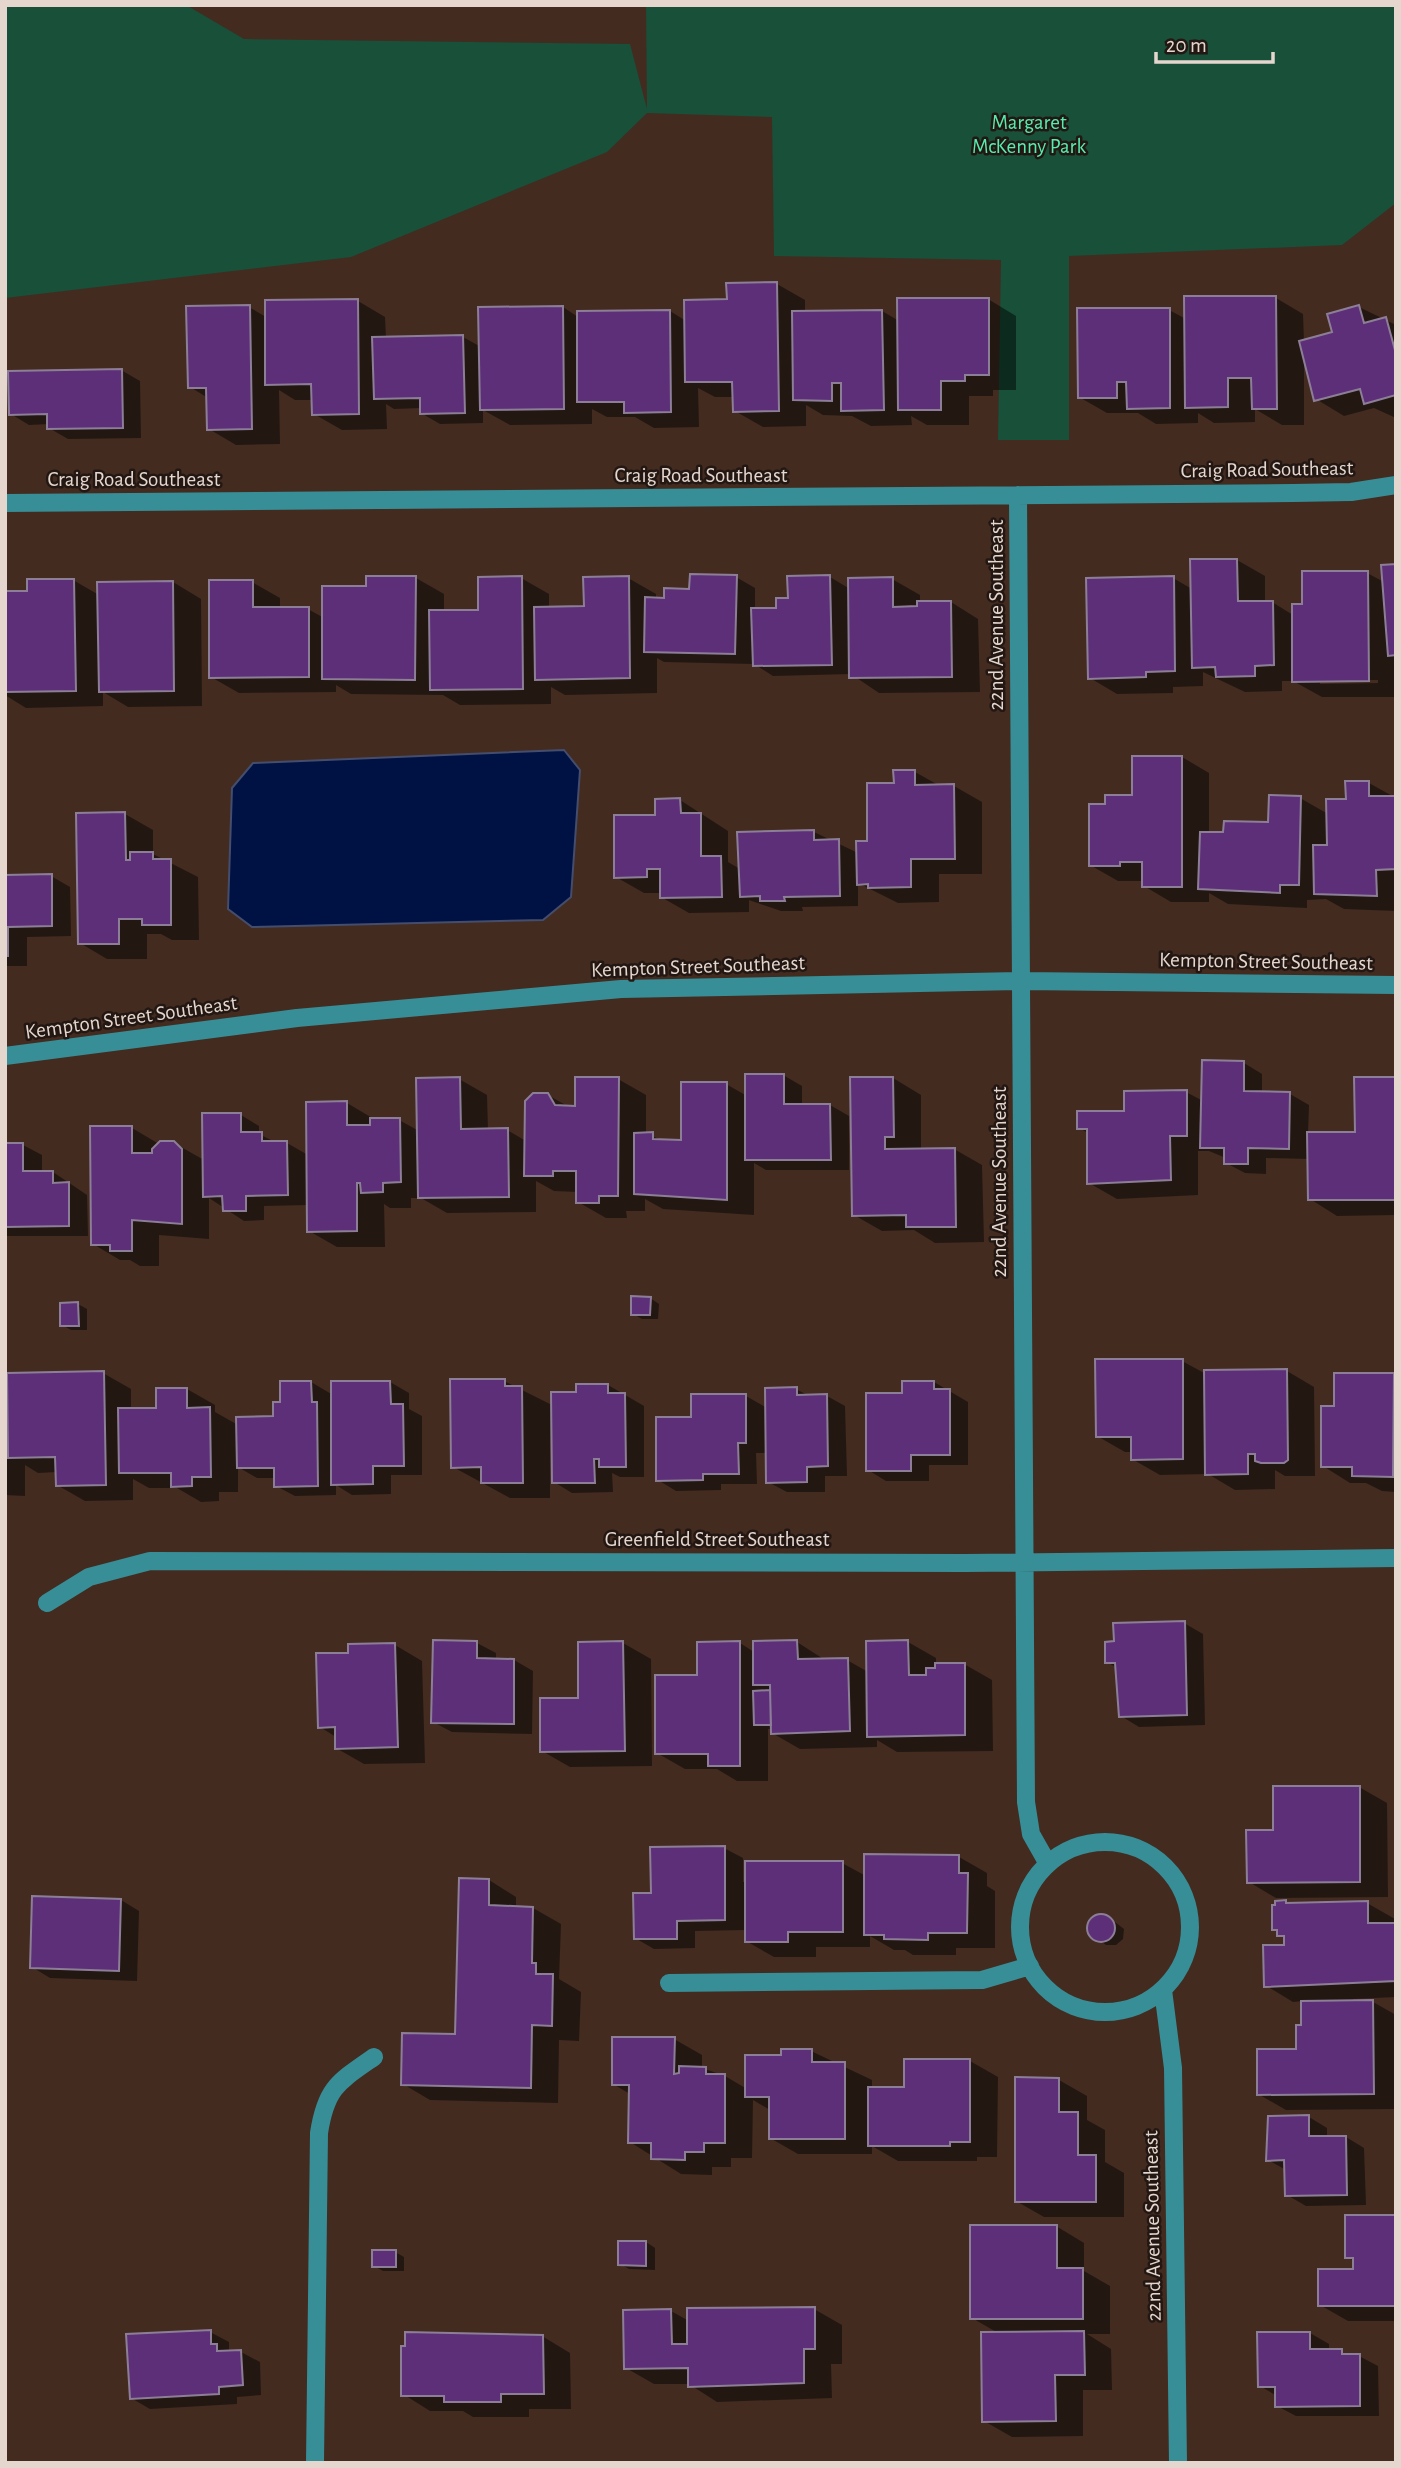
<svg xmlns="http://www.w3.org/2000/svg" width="1401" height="2468" viewBox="0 0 1401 2468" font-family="'Alegreya Sans',sans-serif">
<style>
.green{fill:#195039}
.water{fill:#001244;stroke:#454d6d;stroke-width:2}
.shadow{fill:#0007;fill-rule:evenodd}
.building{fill:#5d2f78;stroke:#8c7e96;stroke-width:2}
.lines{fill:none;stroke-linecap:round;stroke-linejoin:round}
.minor{stroke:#378e97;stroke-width:18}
.labels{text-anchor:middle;stroke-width:5;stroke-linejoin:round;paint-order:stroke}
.park-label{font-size:21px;fill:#57ecaf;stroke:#221712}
.street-label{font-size:21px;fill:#e5d6ce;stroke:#221712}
</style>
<rect width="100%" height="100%" fill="#432b20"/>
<path class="green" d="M5 5H186L244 39 630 44 647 109 646 5H1396V203L1342 245 1069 256V440H998L1001 260 774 256 772 117 647 113 607 152 351 257 5 298Z"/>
<path class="water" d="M564 750 580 770 571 897 543 920 252 927 228 909 232 788 253 763Z"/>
<path class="shadow" d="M777 284 805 300V313L882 311 899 321 988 299 1016 316V390H993V396H969V425H927L911 416 912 425 871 426 852 416 823 415 806 405V426L763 427 735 411 734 397H715L698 388 699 427 654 428 635 417H607L592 409V424L510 425 483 410V423L440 424 421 413V408L394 409 386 404 387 429 342 430 314 414 313 400H295L279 390 280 444 236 445 209 429 208 398 190 387 249 307 266 317 358 301 385 317 386 338 463 337 481 347 563 307 578 317 670 311 686 321 728 301Z
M1276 298 1303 314 1304 341 1334 334 1359 307 1396 325V418L1374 408 1344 416 1316 399 1304 358V425H1282L1255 409V422L1214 423 1198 413V423L1156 424 1138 413H1107L1079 397 1169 310 1186 319Z
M121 370 140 381 141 438 68 439 49 428V424L29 425 11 414Z
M1237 560 1265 576V603L1272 602 1293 615 1304 606 1367 573 1384 582 1396 565V697H1322L1293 681H1282V691L1245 692 1203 672V686L1173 687V693L1117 694 1090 678 1173 578 1192 589ZM1320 680H1378V683L1320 684Z
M736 577 755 588V610H778L789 599 830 577 850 589 892 579 920 595V603L951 602 978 619 980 692 879 693 851 674 773 676 754 664 664 662 657 658V693L565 695 551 687V704L460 705 443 695 351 694 336 685V692L239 693 211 677 252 582 280 598V609H308L324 618 368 588 416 578 444 594V612H480L521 578 549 594V609L586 608 628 578 656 594V599H665Z
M73 580 99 595 173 582 201 599 202 706 128 707 103 692V706L26 708 5 695V593H28Z
M1182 757 1209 773V834H1225L1270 823 1300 798 1328 814 1348 801 1347 783H1369L1396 798V911L1344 909 1326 899 1307 900V908L1228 904 1209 893V902H1171L1144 886V881H1118L1090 865 1107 806 1134 797Z
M915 772 940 786H954L982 802V874H939V902L898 903 858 883V906L802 907 803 911H781L749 900V912L689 913 661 897V893H644L616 877 656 817 680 800 728 831V862L740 869 814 832 858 853 869 843 896 784Z
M125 814 153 830V854L198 877 199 940H172L161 934H147V959H107L80 943Z
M51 876 70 887 71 936 27 937V966H5V877Z
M1244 1063 1262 1074V1093L1290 1094 1309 1105 1308 1134 1356 1133 1396 1078V1215L1337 1216 1310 1199 1309 1159 1266 1158V1174L1245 1173 1226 1163V1158L1209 1151H1198V1195L1117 1199 1089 1183 1088 1133 1079 1128 1186 1092 1203 1101Z
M783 1075 802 1086V1105H830L849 1116V1170H766L754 1163V1215L663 1209 645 1199V1211H626L627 1218H606L578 1202V1192L554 1191 536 1181V1212L447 1213 421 1198H411V1208H390L384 1204 385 1247H337L309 1231V1205L264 1206V1220L244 1221 209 1198V1239L159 1235V1266H140L130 1260H120L93 1244 132 1128 159 1144 174 1143 204 1160 241 1115 259 1126V1134L277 1143H287L308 1155 347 1103 374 1119 399 1120 419 1131 459 1079 487 1095 488 1130H507L526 1141 548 1095 569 1107H577L618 1079 646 1095V1134L665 1141H683L726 1084 747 1096Z
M893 1078 921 1095V1150L954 1149 982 1165 984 1242 935 1243 914 1230 882 1231 854 1215Z
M5 1145H23L42 1155V1172H53L87 1195 88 1236H5Z
M650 1298 659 1304 658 1319H642L633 1314Z
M78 1304 87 1309V1330H71L62 1325Z
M1182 1361 1206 1374 1287 1371 1314 1387 1315 1476H1285L1275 1470V1489L1235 1490 1208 1474 1160 1475 1132 1459V1452H1125L1097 1436Z
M103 1373 131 1389V1410H157L187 1389 215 1405V1412L238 1425 275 1418 281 1404 311 1382 333 1395 390 1382 409 1393V1409L422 1416V1475H391V1494L352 1495 336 1485V1495L295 1496 276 1486V1478H257L238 1467V1492H219V1501L201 1502 177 1488H149L133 1479V1500L85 1501 57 1485V1472L38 1473 25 1465V1496L5 1495V1378Z
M1394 1374 1396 1492 1382 1491 1366 1483H1350L1323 1466 1336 1408Z
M504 1381 550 1404V1498H510L453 1467Z
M934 1382 968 1402V1465H929V1481H886L868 1470 904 1395Z
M578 1385H608L644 1406V1477H620L612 1473 613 1492 572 1493 554 1482Z
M796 1389 809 1396H827L845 1406 847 1476H825V1492H787L768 1482 767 1453H756L757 1484H721V1490L676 1491 658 1480 693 1419 746 1396 767 1408Z
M1184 1623 1203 1634 1205 1725 1139 1727 1121 1716 1117 1668 1107 1662Z
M797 1642 825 1660H847L868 1672 908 1642 936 1658V1665L964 1664 992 1680 993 1751 897 1752 877 1740V1747L800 1749 772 1733V1729H768V1781H737L717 1769H685L657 1753 698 1676 740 1643 754 1652Z
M477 1643 496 1653V1660H514L533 1671 532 1734 452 1732 433 1722Z
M623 1643 651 1659 652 1766 570 1767 542 1751Z
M395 1645 422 1661 425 1763 364 1764 336 1748V1737L320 1727 350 1655Z
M1359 1787 1387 1803 1388 1897 1276 1898 1249 1882 1275 1832Z
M724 1848 743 1858V1882L842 1863 866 1876 959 1857 987 1873V1886L995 1891V1948H956V1955H913L905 1950H894L870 1936V1947H816V1957H774L746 1941V1930L695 1931V1948L654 1949 635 1938 653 1895Z
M489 1880 516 1897V1908H533L561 1924 559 1979 581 1992 579 2041 559 2040 558 2103 430 2100 403 2084 457 2036Z
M121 1900 139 1911 137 1981 50 1978 32 1967Z
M1277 1903H1367L1395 1919 1396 1997 1353 1999V2002H1373L1396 2015V2109L1286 2110 1258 2094 1298 2050 1303 2027V2001L1293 2002 1265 1985 1286 1947V1939L1273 1929Z
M1097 1916H1107L1124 1929 1123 1939 1116 1945H1106L1089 1932 1090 1923Z
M674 2039 702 2055V2068L725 2076 747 2089 783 2057 811 2051 872 2080V2089H905V2061H970L998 2077 997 2157H977V2161H898L872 2146V2154H798L770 2138V2110L753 2100 752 2158H731V2167H712V2175L681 2174 630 2142V2094L613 2084Z
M1059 2080 1087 2096V2120L1105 2130V2162L1124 2173V2217H1044L1016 2201Z
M1309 2117 1327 2128V2138L1346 2137 1364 2148 1366 2205 1306 2206 1287 2195 1286 2170 1268 2160Z
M1396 2217V2321H1348L1320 2305 1354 2270V2261L1347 2257Z
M1056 2226 1084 2243V2271L1110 2286V2334H1087L1111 2349 1112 2390H1083V2436L1012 2437 984 2421 998 2333 972 2318Z
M646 2242 655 2248V2270L629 2269 620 2264Z
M395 2252 404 2257V2271H383L374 2266Z
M814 2309 842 2325V2364H831L832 2398 717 2402 689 2384H654L626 2368 671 2311 689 2321Z
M210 2332 229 2342V2352H241L260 2362 261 2395 237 2397V2404L150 2409 131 2398Z
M1310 2333 1329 2344V2351L1359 2356 1378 2366 1379 2416H1296L1277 2406V2396L1260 2386Z
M542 2336 570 2353 571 2409H529V2417H473L463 2411H430L403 2394Z"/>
<path class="building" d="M777 282 779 411 733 412 732 382H685L684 300 727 299 726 283Z
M1184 296H1276L1277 409H1252L1251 378H1228V407L1185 408Z
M897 298H989V375H965V381H941V410H898Z
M358 299 359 414 312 415 311 384 265 385V300Z
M250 305 252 429 207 430 206 388H188L186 306Z
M1359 305 1364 323 1386 317 1396 354V395L1364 404 1360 389 1314 401 1299 341 1332 332 1327 314Z
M563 306 564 409 480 410 478 307Z
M1077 308H1170V408L1127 409 1126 382H1117V398H1078Z
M670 310 671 412 624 413V402H577V311Z
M882 310 884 410 841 411V383H832V401L793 400 792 311Z
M463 335 465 413 420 414V398L374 399 372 337Z
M122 369 123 428 47 429V414L9 415 8 371Z
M1190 559H1237L1238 601H1273L1274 665 1255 666V676L1216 677 1215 667 1192 668Z
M1396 564V655L1388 656 1381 565Z
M1302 571H1368L1369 681 1292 682V604H1302Z
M690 574 737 575 735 654 644 652 645 597 664 598V588L689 589Z
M830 575 832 665 753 666 751 608H776V598H788L787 576Z
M366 576H416L415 680 322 679V586H366Z
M522 576 523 689 430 690 429 610H478V577Z
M629 576 630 678 535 680 534 607 584 606 583 577Z
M1174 576 1175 671 1146 672V677L1088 679 1086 578Z
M893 577V607L917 606V601H951L952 677 849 678 848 578Z
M27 579H74L76 691 5 692V591H27Z
M209 580H253V607H309V677L209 678Z
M173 581 174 691 99 692 97 582Z
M1132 756H1182V887H1142V862H1120V866H1089V804H1105V795H1132Z
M893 770H915V785L954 784 955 859H911V887L868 888V884L857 885 856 841H867V783H894Z
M1345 781H1369V796H1396V869L1376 870 1377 896 1314 894 1313 845H1327L1326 799H1346Z
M1269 795 1301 796 1299 885H1280V893L1198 889 1200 832H1223L1224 821 1268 822Z
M680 798 681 813H701V856H721L722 897 660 898V869H647V877L614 878V815H655V799Z
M125 812 126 860H130V852H153V859H171V925H142V919H119V944H78L76 813Z
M814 830V840L839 839 840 896 784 897 785 901H760V896L740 897 737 832Z
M52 874V926L8 927V956H5V875Z
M1202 1060 1244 1061V1091L1290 1092 1289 1149 1248 1148V1164H1224V1148H1200Z
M745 1074H784V1104H830L831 1160H745Z
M460 1077 461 1129 508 1128 509 1197 418 1198 416 1078Z
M575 1077H619L618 1196H599V1203H576V1171H553V1176H524L525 1101 533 1093H548L555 1105 575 1106Z
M850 1077H893L894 1137H885V1149L955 1148 956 1227H906V1215L852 1216Z
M1354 1077H1396V1200H1308L1307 1132H1355Z
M681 1082H727V1200L634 1194V1133L653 1132V1139L681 1140Z
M1187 1090V1136H1170L1171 1180 1087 1184V1129H1077V1111H1124V1091Z
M347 1101V1125H370V1118H400L401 1182 383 1183V1192L361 1193 360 1183H357V1231L307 1232 306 1102Z
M202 1113H241V1132H262V1141H287L288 1195 246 1196V1211H223L222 1196 203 1197Z
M90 1126H132V1153H152V1149L160 1141H174L182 1149V1224L132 1220V1251H110V1245H91Z
M5 1143H23V1171H53V1183L69 1182V1226L5 1227Z
M631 1296 651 1297 650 1315H631Z
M78 1302 79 1326H60V1303Z
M1095 1359H1183V1459L1131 1460V1437H1096Z
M1287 1369 1288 1460 1284 1463H1261L1255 1461V1454H1248V1474L1205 1475 1204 1370Z
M104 1371 106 1485 56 1486 55 1457 8 1458 7 1373Z
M1334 1373H1394L1393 1477 1352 1476V1467H1321V1406H1334Z
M450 1379H505V1386H522L523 1483H481V1467L451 1468Z
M280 1381H311L312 1402H317L318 1486 274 1487V1468H237L236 1417 273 1416V1402H280Z
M331 1381H390L391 1404H403L404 1466H373V1484L331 1485Z
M902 1381H934V1389H950V1455H911V1471H866V1393H902Z
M576 1384H608V1393H625L626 1467H599V1459H594L595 1483H552L551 1392H576Z
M797 1387V1395L827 1394 828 1466 807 1467V1482L766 1483 765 1388Z
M156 1388H187V1408L210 1407 211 1477H192V1486L171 1487V1473H119L118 1408H156Z
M691 1394H746V1443H738L739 1474H703V1480L656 1481V1417H691Z
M1185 1621 1187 1715 1119 1717 1115 1663H1105V1642L1114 1641 1113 1623Z
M433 1640 477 1641V1658L514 1659V1724L431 1723Z
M797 1640 798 1659 848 1658 850 1731 771 1734 770 1685H753V1641Z
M908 1640 909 1675H926V1668H935V1663H965V1735L867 1737 866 1641Z
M623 1641 625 1751 540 1752V1698H578V1642Z
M740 1641V1766H708V1754H655V1675H697V1642Z
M395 1643 398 1747 335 1749V1727L318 1728 316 1653H348V1644Z
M770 1690 771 1725H754L753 1691Z
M1273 1786H1360V1882L1247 1883 1246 1830H1273Z
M725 1846V1920L677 1921V1939H634L633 1893H651L650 1847Z
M864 1854 959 1855V1873H968L967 1933H928V1940L884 1939V1935H864Z
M745 1861H843V1932H788V1942H745Z
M459 1878 489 1879V1905L533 1907 532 1963H536V1974H553L552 2026 532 2025 531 2088 401 2085 402 2033 455 2034Z
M32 1896 121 1899 119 1971 30 1968Z
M1286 1900V1903L1368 1901V1923H1396V1981L1264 1987 1263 1945H1284V1936H1277V1930H1272V1905H1275V1901Z
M1087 1928a14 14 0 1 1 28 0a14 14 0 1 1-28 0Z
M1373 2000 1374 2094 1257 2095V2049H1296V2025H1301V2001Z
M612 2037H675L674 2074 679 2073V2066L706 2067V2074H725V2143H704V2152H685V2160L651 2159V2143H628L629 2085H612Z
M781 2049H812V2062H845V2139H769V2097H745V2055H781Z
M904 2059H970V2142H950V2146H868V2087H904Z
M1015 2077 1059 2078V2112H1078V2155H1096V2202H1015Z
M1309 2115V2136H1346L1347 2195 1285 2196 1284 2160 1266 2161 1268 2116Z
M1345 2215H1396V2306H1318V2269H1353V2258H1345Z
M970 2225H1057V2268H1083V2319H970Z
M618 2241H646V2266L618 2265Z
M372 2250H396V2267H372Z
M815 2307V2349H804V2383L688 2387V2368L624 2369 623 2310 671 2309 672 2344H687V2308Z
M211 2330V2344H217V2351L241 2350 243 2385 219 2387V2394L130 2399 126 2334Z
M1084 2331 1085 2375H1055L1056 2421 982 2422 981 2332Z
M405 2332 543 2335 544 2394H501V2402H444V2396H401V2346H405Z
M1257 2332H1310V2349H1342V2354H1360V2406L1275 2407V2387H1258Z"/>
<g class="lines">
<path class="minor" d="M1018 495 1026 1802 1031 1834 1048 1864
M5 503 1293 493 1351 492 1396 485
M5 1056 297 1018 621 989 1023 981 1396 985
M47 1603 89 1577 150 1561 965 1563 1396 1558
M1020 1927a85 85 0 1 1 170 0a85 85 0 1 1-170 0Z
M669 1983 982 1980 1030 1966
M1163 1990 1173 2068 1178 2463
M315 2463 319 2133C326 2088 338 2082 374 2057"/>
</g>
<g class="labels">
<g class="park-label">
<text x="1029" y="129">Margaret<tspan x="1029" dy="24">McKenny Park</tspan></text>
</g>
<g class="street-label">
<text transform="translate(1267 469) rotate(-1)" y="7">Craig Road Southeast</text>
<text x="701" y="482">Craig Road Southeast</text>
<text x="134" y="486">Craig Road Southeast</text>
<text transform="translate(996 615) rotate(-90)" y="7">22nd Avenue Southeast</text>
<text transform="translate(1266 961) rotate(1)" y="7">Kempton Street Southeast</text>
<text transform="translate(698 966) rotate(-2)" y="7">Kempton Street Southeast</text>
<text transform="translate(131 1017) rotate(-8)" y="7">Kempton Street Southeast</text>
<text transform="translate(999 1182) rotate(-90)" y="7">22nd Avenue Southeast</text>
<text x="717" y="1546">Greenfield Street Southeast</text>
<text transform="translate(1152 2226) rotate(-91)" y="7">22nd Avenue Southeast</text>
</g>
</g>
<rect width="1401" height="2468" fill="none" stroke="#e5d6ce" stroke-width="14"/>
<path d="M1156 52v10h117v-10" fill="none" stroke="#e5d6ce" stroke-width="3.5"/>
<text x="1166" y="52" font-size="21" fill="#e5d6ce" stroke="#221712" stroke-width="5" paint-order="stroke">20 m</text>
</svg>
